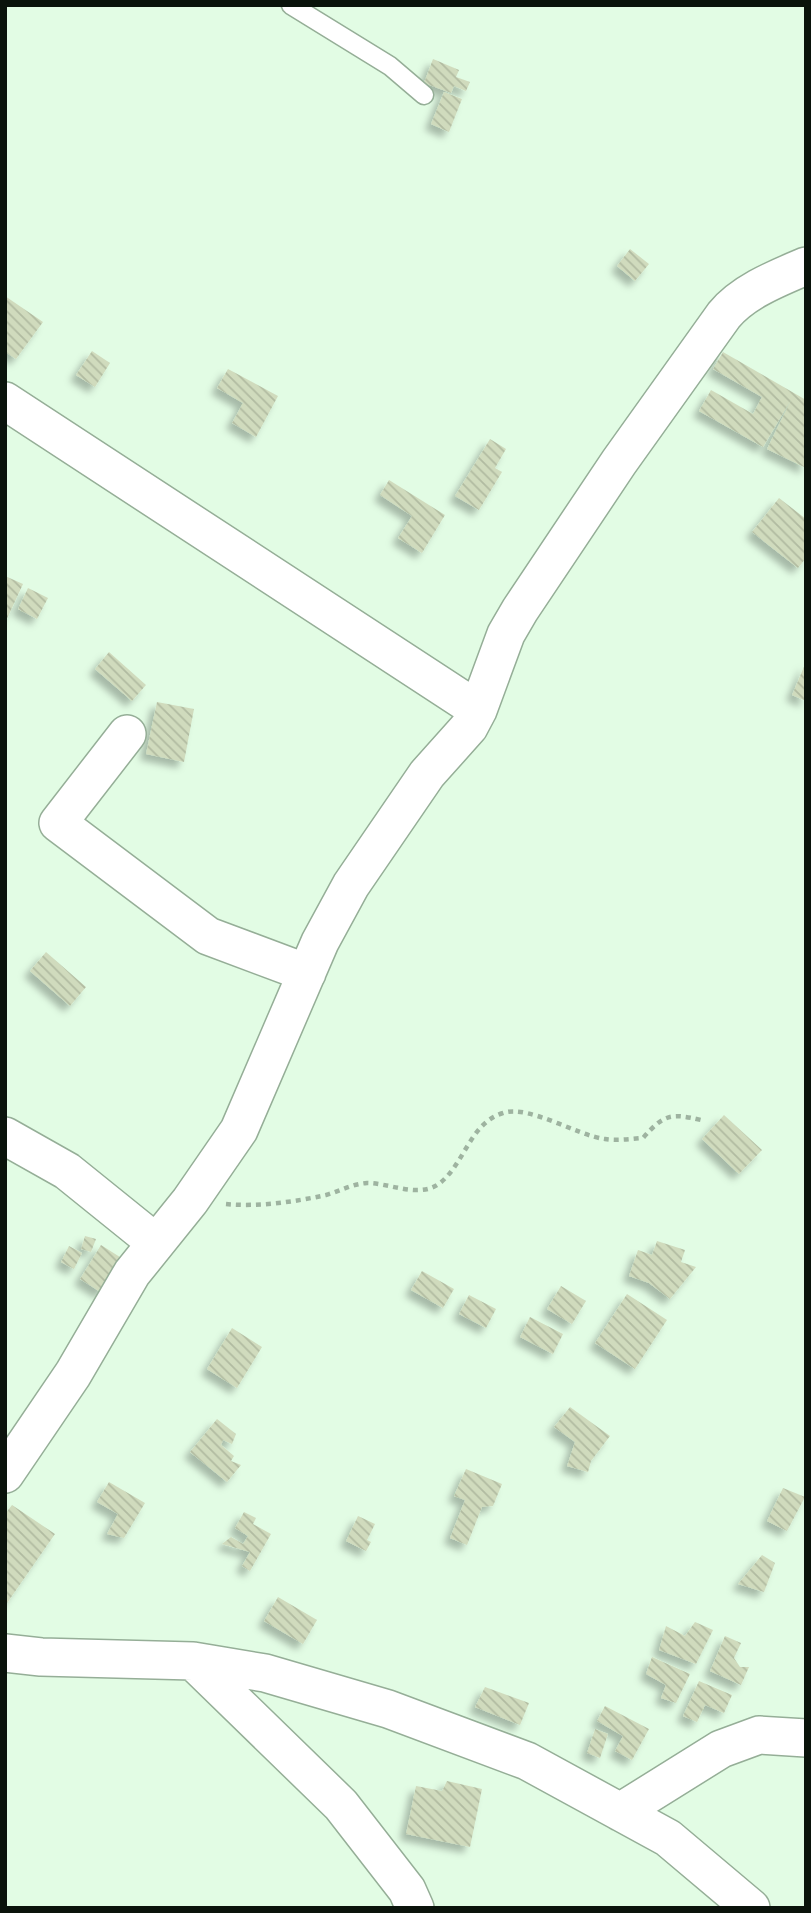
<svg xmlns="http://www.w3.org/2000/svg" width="811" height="1913" viewBox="0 0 811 1913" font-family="Roboto,sans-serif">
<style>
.building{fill:url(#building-back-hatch);filter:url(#shadow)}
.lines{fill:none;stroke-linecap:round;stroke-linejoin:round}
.service-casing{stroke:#95ae97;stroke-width:21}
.minor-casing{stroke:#95ae97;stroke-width:40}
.path{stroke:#9eb3a0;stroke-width:4.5;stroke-dasharray:5 5;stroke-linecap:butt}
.service{stroke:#fff;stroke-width:18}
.minor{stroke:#fff;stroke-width:37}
</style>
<defs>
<pattern id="building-back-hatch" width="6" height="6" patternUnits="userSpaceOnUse" patternTransform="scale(1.75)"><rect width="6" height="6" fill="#d0dbbd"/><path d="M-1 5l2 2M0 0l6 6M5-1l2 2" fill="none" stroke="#b1bba1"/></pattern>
<filter id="shadow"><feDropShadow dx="-6" dy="6" stdDeviation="3.5" flood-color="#0004"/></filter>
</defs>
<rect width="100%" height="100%" fill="#e2fce4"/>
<path class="building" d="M433 59 459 70 456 77 470 82 466 91 454 86 451 93 424 83Z
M444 92 462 99 449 132 431 124Z
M630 249 649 264 635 281 617 266Z
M5 296 43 322 16 359 5 352Z
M92 351 110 363 95 387 76 375Z
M723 352 806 400V468L767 449 791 400 763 447 699 411 711 390 753 414 762 397 713 369Z
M228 369 278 396 256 437 232 423 243 403 217 388Z
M490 439 506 449 495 468 502 472 479 510 455 496Z
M389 480 445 515 422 553 398 538 412 516 380 495Z
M779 498 806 519V558L798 568 752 532Z
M5 576 23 584 5 623Z
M28 588 48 598 37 619 18 609Z
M109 652 146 685 132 701 95 669Z
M806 662V701L792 695Z
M157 702 194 709 184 762 146 754Z
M46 952 86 987 70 1006 30 971Z
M724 1115 762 1150 739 1174 702 1139Z
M85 1236 96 1239 91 1252 81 1249Z
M657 1241 685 1250 681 1262 696 1267 670 1299 649 1283 629 1276 638 1250 652 1255Z
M101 1245 123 1259 102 1293 80 1279Z
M69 1246 82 1253 74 1269 61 1262Z
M422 1271 454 1289 443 1308 411 1290Z
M561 1286 586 1301 572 1324 547 1309Z
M627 1294 667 1320 635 1369 595 1343Z
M469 1295 496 1309 486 1328 459 1314Z
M530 1317 563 1334 553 1354 520 1337Z
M232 1328 262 1347 237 1388 207 1369Z
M570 1407 610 1436 591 1461 588 1472 567 1466 575 1442 554 1427Z
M217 1419 236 1434 232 1444 223 1440 221 1445 234 1456 231 1461 241 1465 227 1482 190 1452Z
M466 1469 502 1484 493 1506 482 1507 467 1545 450 1538 465 1500 454 1496Z
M109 1482 145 1503 124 1538 107 1534 118 1514 97 1502Z
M783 1488 805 1497 787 1531 767 1521Z
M12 1505 55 1534 5 1606V1514Z
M244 1512 256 1518 253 1524 271 1534 250 1571 242 1566 250 1552 222 1544 231 1537 243 1544 248 1536 235 1528Z
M358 1516 375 1524 367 1540 371 1542 366 1551 346 1541Z
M762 1555 775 1563 764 1592 738 1584Z
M278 1597 317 1620 303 1644 264 1621Z
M695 1622 713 1630 696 1664 659 1650 666 1626 685 1636Z
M725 1636 741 1643 734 1658 740 1667H749L741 1685 710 1671Z
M652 1657 690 1674 676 1703 661 1698 666 1685 646 1674Z
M699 1681 732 1695 724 1713 705 1705 697 1722 683 1716Z
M485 1687 529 1703 520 1725 475 1707Z
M605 1706 649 1729 632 1760 615 1751 623 1736 597 1721Z
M595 1729 608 1734 600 1758 587 1753Z
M447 1781 482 1789 470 1847 406 1834 416 1786 442 1791Z"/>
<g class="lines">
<defs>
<path id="service" d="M291 5 390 66 424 95"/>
<path id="minor" d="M5 401 478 710
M127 734 58 823 208 936 307 973
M5 1136 67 1171 155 1242
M5 1474 73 1374 132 1273 190 1201 239 1130 320 942 351 885 427 774 469 727 478 710 506 634 520 610 619 462 724 315C744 291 778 278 806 266
M5 1653 41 1657 193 1661 265 1673 388 1709 527 1761 668 1838 751 1908
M193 1661 341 1805 407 1890 415 1908
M620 1812 721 1749 759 1735 806 1738"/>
</defs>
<use href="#service" class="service-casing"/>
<use href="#minor" class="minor-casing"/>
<path class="path" d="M226 1204C258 1207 294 1202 326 1195 340 1191 352 1184 367 1183 390 1183 420 1199 440 1183 465 1163 470 1123 503 1113 528 1104 578 1136 605 1139 617 1141 630 1139 643 1138 664 1114 671 1113 701 1120"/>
<use href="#service" class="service"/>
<use href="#minor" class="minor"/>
</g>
<rect width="811" height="1913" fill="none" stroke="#0a130b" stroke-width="14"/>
</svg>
